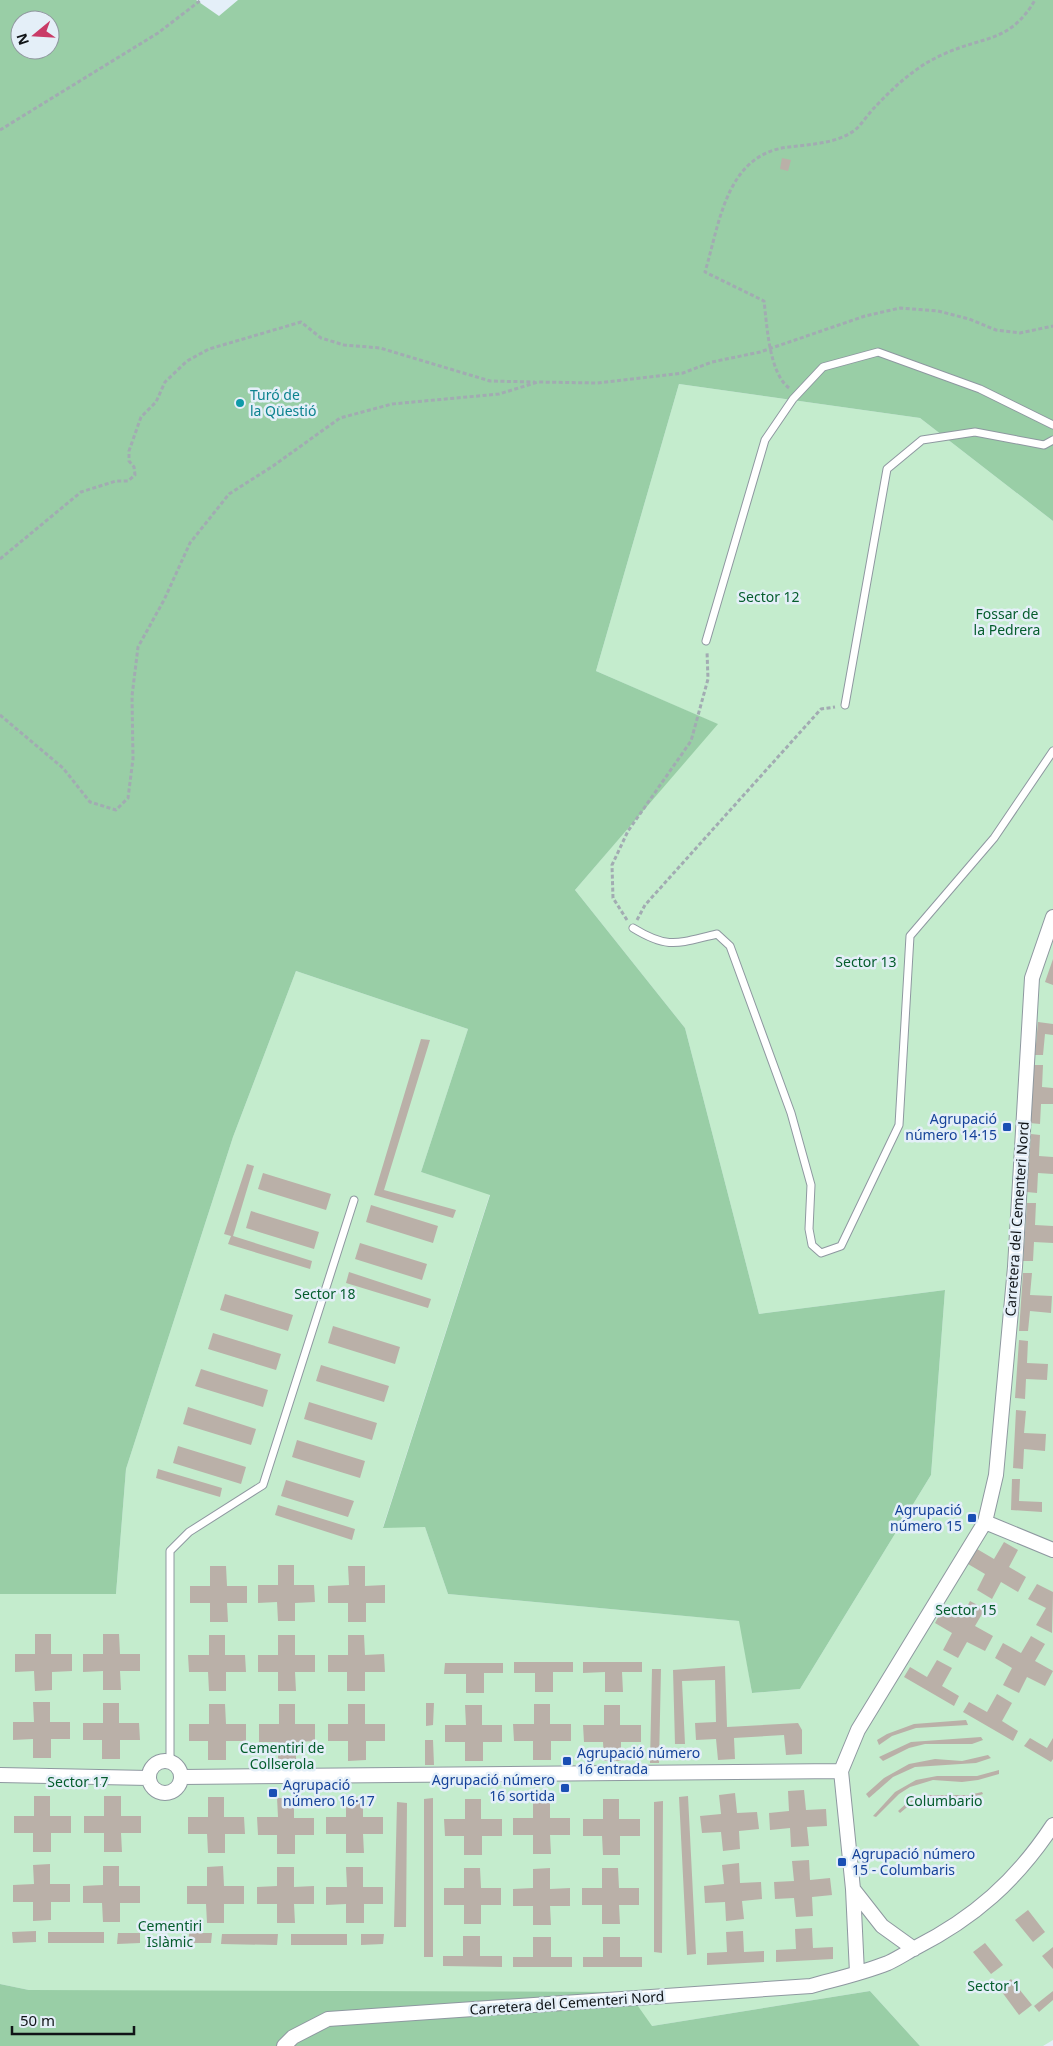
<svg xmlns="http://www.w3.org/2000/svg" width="1053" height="2046" viewBox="0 0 1053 2046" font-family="'Noto Sans',sans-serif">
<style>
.green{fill:#c4eccd}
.forest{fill:#99cea6;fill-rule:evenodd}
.building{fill:#bab0a8}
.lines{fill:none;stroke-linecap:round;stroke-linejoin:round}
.lane-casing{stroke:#8e98a0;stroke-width:9}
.street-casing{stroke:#8e98a0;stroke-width:16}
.path{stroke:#a2abb2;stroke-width:3;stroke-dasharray:4 2.5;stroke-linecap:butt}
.lane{stroke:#fff;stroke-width:7}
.street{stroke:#fff;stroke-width:14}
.culture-dot{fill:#0f9aa8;stroke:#e4eff8;stroke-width:2}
.transit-dot{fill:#1a4fb4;stroke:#e4eff8;stroke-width:2}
.labels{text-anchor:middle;stroke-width:5;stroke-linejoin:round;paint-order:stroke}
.culture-label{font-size:14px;fill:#0d838f;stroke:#e4eff8;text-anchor:start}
.park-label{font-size:14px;fill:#055d2d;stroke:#e4eff8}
.transit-label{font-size:14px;fill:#164399;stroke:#e4eff8;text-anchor:end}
.street-label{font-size:14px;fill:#101417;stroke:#e4eff8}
</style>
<rect width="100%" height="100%" fill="#e4eff8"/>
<path class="green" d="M679 384 920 418 1053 521V2040L1043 2046H920L870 1991 652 2026 29 1990 0 1984V1594H116L126 1469 233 1137 296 971 468 1029 421 1172 490 1194 383 1527H425L448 1594 740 1621 752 1693 800 1689 931 1475 945 1290 759 1314 685 1028 575 890 717 724 596 671Z"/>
<path class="forest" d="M0 0H196L219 16 238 0H1053V521L920 418 679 384 596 671 718 724 575 890 685 1028 759 1314 945 1290 931 1475 800 1689 752 1693 739 1621 448 1594 425 1527 383 1528 490 1195 421 1172 468 1029 296 971 233 1137 126 1469 116 1594H0ZM20 20H50V50H20Z
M0 1984 29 1990 628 1992 652 2026 870 1991 920 2046H0Z"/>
<path class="building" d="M782 158 791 160 788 171 780 169Z
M1053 959V985L1045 982Z
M1038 1022 1053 1024V1035L1045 1034 1043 1055H1035Z
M421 1039 430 1040 384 1190 456 1210 453 1218 374 1195Z
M1034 1065H1043L1042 1087 1053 1088V1104H1041L1040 1124 1030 1123Z
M1031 1134 1040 1135 1039 1156 1053 1157V1174L1038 1173 1037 1193 1027 1192Z
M247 1164 254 1166 233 1236 312 1261 310 1269 228 1244 231 1236 224 1234Z
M263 1173 331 1194 326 1210 258 1189Z
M1027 1203H1036L1035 1225 1053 1226V1243L1034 1242 1033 1261H1023Z
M371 1205 438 1226 433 1243 366 1222Z
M251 1211 319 1232 314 1249 246 1228Z
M360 1243 427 1264 422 1280 355 1259Z
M349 1272 431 1299 428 1308 346 1283Z
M1023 1273H1032L1030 1295 1052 1296 1051 1313 1030 1311 1028 1331H1019Z
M225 1294 293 1315 288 1331 220 1310Z
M333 1326 400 1347 395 1364 328 1343Z
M213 1333 281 1354 276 1370 208 1349Z
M1019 1340 1028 1341 1027 1363 1048 1364 1047 1380 1026 1379 1025 1399 1015 1398Z
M321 1365 389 1386 384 1402 316 1381Z
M201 1369 268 1390 263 1407 195 1386Z
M309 1402 377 1423 372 1440 304 1419Z
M188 1407 256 1429 251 1445 183 1424Z
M1016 1410 1026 1411 1024 1433 1046 1434 1045 1451 1024 1449 1023 1469 1013 1468Z
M297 1440 365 1461 360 1478 292 1457Z
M178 1446 246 1467 241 1484 173 1463Z
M158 1469 222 1488 220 1497 156 1478Z
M1012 1479H1020L1019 1501 1042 1502V1512L1011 1510Z
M286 1480 354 1501 348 1517 281 1496Z
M278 1505 355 1529 352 1540 275 1515Z
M1004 1542 1018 1550 1009 1567 1026 1577 1018 1592 1001 1582 992 1599 977 1590 985 1574 968 1564 977 1549 994 1559Z
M278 1565H294V1585H314L315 1602 295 1603V1621H278L277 1602 258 1603V1585H278Z
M210 1566H226L227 1586H247V1603H227L228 1622H210V1603H190V1586H210Z
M348 1566H365V1586L385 1585V1603H366V1622H348V1603H328V1586L349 1585Z
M1037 1584 1053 1592 1052 1633 1036 1625 1046 1608 1028 1599Z
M970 1601 985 1609 975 1626 993 1636 985 1651 967 1642 958 1658 943 1650 952 1633 935 1623 943 1608 961 1618Z
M35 1634H51V1654H72V1671L52 1672V1690L35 1691 34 1671 15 1672V1654H35Z
M103 1634H119L120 1654H140V1671H120L121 1690H103V1671L83 1672V1654H103Z
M209 1635H225V1655H245L246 1672H226V1691H209L208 1672H189L188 1655H209Z
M278 1635H295V1655H315V1672H295L296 1691H278V1672H258V1655H278Z
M348 1635H364L365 1655 384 1654 385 1672H365V1691H347V1672H328V1655H348Z
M1031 1636 1045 1644 1035 1661 1053 1671 1045 1686 1027 1677 1019 1693 1003 1685 1012 1668 995 1658 1003 1643 1021 1653Z
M937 1660 952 1668 942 1686 959 1696 954 1706 904 1677 910 1667 927 1677Z
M514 1662H573V1672H553V1692H535V1673H514Z
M583 1662H642V1672H622L623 1692H605V1672L583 1673Z
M445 1663H503V1673H484V1693H466V1674H444Z
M725 1666 727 1727 798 1723 802 1730V1754L786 1755 784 1735 734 1738 735 1759 718 1760 716 1739 696 1740 695 1723 716 1722 715 1680 682 1681 685 1744H675L673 1670Z
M652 1669H661L659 1763H650Z
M997 1694 1012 1703 1002 1721 1018 1731 1013 1741 963 1712 969 1702 987 1712Z
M33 1702H50V1722H70V1739H51V1758H33V1739L13 1740V1722H34Z
M103 1703H119V1723H139L140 1740H120V1759H102V1740H83V1723H103Z
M426 1703H434L433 1725 426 1726Z
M209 1704H225L226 1724H246V1741H226V1760H208V1741H189V1724H209Z
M279 1704H295V1724H315V1741L296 1742V1760L278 1761V1742H259V1724H279Z
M348 1704H365V1724H385V1741H366V1760L348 1761V1741H328V1724H348Z
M534 1704H550V1724H571V1741H551V1760H533V1741H514L513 1724H534Z
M465 1705H482V1725H502V1742H483V1761H465V1742H445V1725H466Z
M604 1705H620V1725H641V1742H621V1761H604L603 1742H584L583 1725H604Z
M966 1720 968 1725 916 1728 892 1736 879 1745 877 1740 887 1734 914 1724Z
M981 1737 983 1740 972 1744H925L909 1748 883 1761 879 1757 911 1742Z
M1030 1738 1047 1748 1053 1738V1759L1051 1762 1024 1746Z
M425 1740H433L434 1765H425Z
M988 1755 991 1758 976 1763 915 1767 893 1777 869 1798 866 1794 884 1778 909 1764 935 1759 962 1761Z
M999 1770V1774L978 1780 962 1782 933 1780 910 1787 899 1794 876 1817 873 1816 895 1792 916 1780 937 1776H977Z
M804 1790 806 1810 826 1809 827 1826 807 1827 809 1846 791 1847 790 1828 770 1830 769 1813 789 1811 788 1791Z
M982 1792 983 1794 971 1798H924L912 1803 900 1813 898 1811 908 1802 925 1795H969Z
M735 1793 737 1813 757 1812 759 1829 739 1831 740 1849 723 1851 721 1832 702 1833 700 1816 721 1814 719 1795Z
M34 1796H50V1816H71V1833H51V1852H33V1833H14V1816H34Z
M104 1796H121V1816H141V1833H121L122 1852H104V1833H84V1816H104Z
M688 1796 696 1954 687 1955 679 1797Z
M208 1797H224V1817H244L245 1834H225V1853H208L207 1834H188V1817H208Z
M346 1797H363V1817H383V1834H363L364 1853H346V1834H326V1817H346Z
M277 1798H294V1818H314V1835H295V1854H277V1835H258L257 1817H278Z
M433 1798V1957H424V1799Z
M533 1798H550V1818H570V1835H550L551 1854H533V1835H513V1818H533Z
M465 1799H481V1819H502V1836H482V1855H464V1836H445L444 1819H465Z
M603 1799H619V1819H640V1836H620V1855H603L602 1836H583V1819H603Z
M663 1801 662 1953 654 1952V1802Z
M397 1802 407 1803 406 1927H394Z
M809 1860 810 1880 830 1878 832 1895 812 1897 813 1916 796 1917 794 1898 775 1899 774 1882 794 1881 792 1861Z
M739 1863 740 1883 761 1882 762 1899 742 1901 744 1919 726 1921 725 1902 705 1903 704 1886 724 1884 722 1865Z
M50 1864V1884H70V1902H51V1920L33 1921V1902H13V1885L34 1884 33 1865Z
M103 1866H119V1886H140V1903H120V1922H103L102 1903H83V1886L103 1885Z
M223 1866 224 1886H244V1904H224V1923H207L206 1904H187V1886H207V1867Z
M277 1867H294V1887L314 1886V1904H294L295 1923H277V1904H257V1887L277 1886Z
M346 1867H363V1887H383V1904H364V1923H346V1904L326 1905V1887H347Z
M464 1868H480L481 1888H501V1905H481V1924H464V1905H444V1888H464Z
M550 1868V1889L570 1888V1906H550L551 1925H533V1906H513V1889L533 1888V1869Z
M602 1868H618L619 1888H639V1905H619L620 1924H602V1905H582V1888H602Z
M1028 1910 1045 1932 1033 1942 1015 1920Z
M812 1928 813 1948 833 1947V1959L776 1962V1950L796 1949 795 1929Z
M36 1931V1942L13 1943 12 1932Z
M743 1931 744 1952 764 1951V1962L707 1965V1953L727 1952 726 1932Z
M48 1932H104V1943H48Z
M118 1933H140V1943L117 1944Z
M189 1933H212L211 1943H189Z
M222 1934H278L277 1945 221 1944Z
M291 1934H347V1945H291Z
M361 1934H384L383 1944 361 1945Z
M463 1936H480V1956H502V1967L443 1966V1956H463Z
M533 1937H551V1957H572V1967H513V1957H533Z
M603 1937H620V1957H642V1967H583V1957H603Z
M985 1943 1003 1965 991 1974 973 1952Z
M1053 1947V1969L1042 1956Z
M1011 1979 1032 2005 1019 2015 999 1988Z
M1053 1991V2000L1039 2012 1034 2006Z"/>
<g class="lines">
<defs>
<path id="lane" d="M706 641 765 440 793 399 823 367 878 352 980 389 1053 425
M845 705 887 469 922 440 975 432 1044 445 1053 440
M633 928C669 950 678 943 717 934L730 946 791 1113 811 1185 809 1229 812 1245 821 1253 841 1246 899 1125 910 936 994 838 1053 751
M170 1762V1551L189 1532 263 1485 354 1200"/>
<path id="street" d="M985 1522 1053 1550
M149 1777a16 16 0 1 1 32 0a16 16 0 1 1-32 0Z
M0 1775 149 1778
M182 1777 841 1771
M853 1889 882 1926 914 1949
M857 1973 853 1889 841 1771 858 1730 985 1522 996 1475 1015 1267 1032 978 1053 917
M284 2046 293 2037 328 2019 811 1986C836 1979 863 1973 888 1963 897 1959 906 1953 915 1948 974 1918 1016 1881 1053 1825"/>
</defs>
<use href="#lane" class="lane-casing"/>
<use href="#street" class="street-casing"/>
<path class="path" d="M0 130 158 33 201 0
M789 388C769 373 767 325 764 301L705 272C720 222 726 154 789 147 811 144 836 144 855 130 862 124 868 114 875 107 895 86 916 66 944 54 983 36 1010 43 1035 0
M0 559 81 492 116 481H128L135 475 134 467 129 461V451L141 417 156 402 165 382 187 361 209 349 301 322 321 338 344 345 380 348 490 381 535 382
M0 715 63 768 90 802 116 810 128 798 133 759 132 696 138 647 164 600 190 543 229 494 273 466 340 418 392 404 499 394 538 382 597 383 683 373 712 362 760 352 865 316 900 308 938 311 969 319 996 330 1020 333 1053 326
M627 920 613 898 612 865 628 831 691 741 708 679 707 651
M637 920 645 905 821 709 835 707"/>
<use href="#lane" class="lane"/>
<use href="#street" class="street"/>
</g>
<circle class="culture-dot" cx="240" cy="403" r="5"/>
<g class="transit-dot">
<rect x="1002" y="1122" width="10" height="10" rx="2.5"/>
<rect x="967" y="1513" width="10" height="10" rx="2.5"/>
<rect x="562" y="1756" width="10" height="10" rx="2.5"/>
<rect x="560" y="1783" width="10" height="10" rx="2.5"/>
<rect x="268" y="1788" width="10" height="10" rx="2.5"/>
<rect x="837" y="1857" width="10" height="10" rx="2.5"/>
</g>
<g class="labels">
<g class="culture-label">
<text x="250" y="400">Turó de<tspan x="250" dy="16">la Qüestió</tspan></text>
</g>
<g class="park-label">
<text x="769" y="602">Sector 12</text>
<text x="1007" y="619">Fossar de<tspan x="1007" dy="16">la Pedrera</tspan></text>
<text x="866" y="967">Sector 13</text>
<text x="325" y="1299">Sector 18</text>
<text x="966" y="1615">Sector 15</text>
<text x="282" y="1753">Cementiri de<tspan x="282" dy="16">Collserola</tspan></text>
<text x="78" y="1787">Sector 17</text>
<text x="944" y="1806">Columbario</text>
<text x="170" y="1931">Cementiri<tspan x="170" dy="16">Islàmic</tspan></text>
<text x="994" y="1991">Sector 1</text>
</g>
<g class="transit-label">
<text x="997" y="1124">Agrupació<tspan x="997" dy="16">número 14·15</tspan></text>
<text x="962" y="1515">Agrupació<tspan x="962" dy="16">número 15</tspan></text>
<text x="577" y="1758" text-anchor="start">Agrupació número<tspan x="577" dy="16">16 entrada</tspan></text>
<text x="555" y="1785">Agrupació número<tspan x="555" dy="16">16 sortida</tspan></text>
<text x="283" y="1790" text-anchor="start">Agrupació<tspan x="283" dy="16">número 16·17</tspan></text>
<text x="852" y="1859" text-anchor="start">Agrupació número<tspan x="852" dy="16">15 - Columbaris</tspan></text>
</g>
<g class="street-label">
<text transform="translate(1017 1219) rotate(-86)" y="5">Carretera del Cementeri Nord</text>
<text transform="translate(567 2003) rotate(-4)" y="5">Carretera del Cementeri Nord</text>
</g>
</g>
<g transform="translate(35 35) rotate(252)"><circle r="24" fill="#e4eff8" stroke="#8f979e"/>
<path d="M0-4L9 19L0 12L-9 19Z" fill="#c93b67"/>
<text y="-8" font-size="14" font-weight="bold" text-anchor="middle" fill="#101417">N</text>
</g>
<path d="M12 2026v8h122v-8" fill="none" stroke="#101417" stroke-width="2.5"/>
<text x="20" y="2026" font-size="15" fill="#101417" stroke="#e4eff8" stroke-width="4" paint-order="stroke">50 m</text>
</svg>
